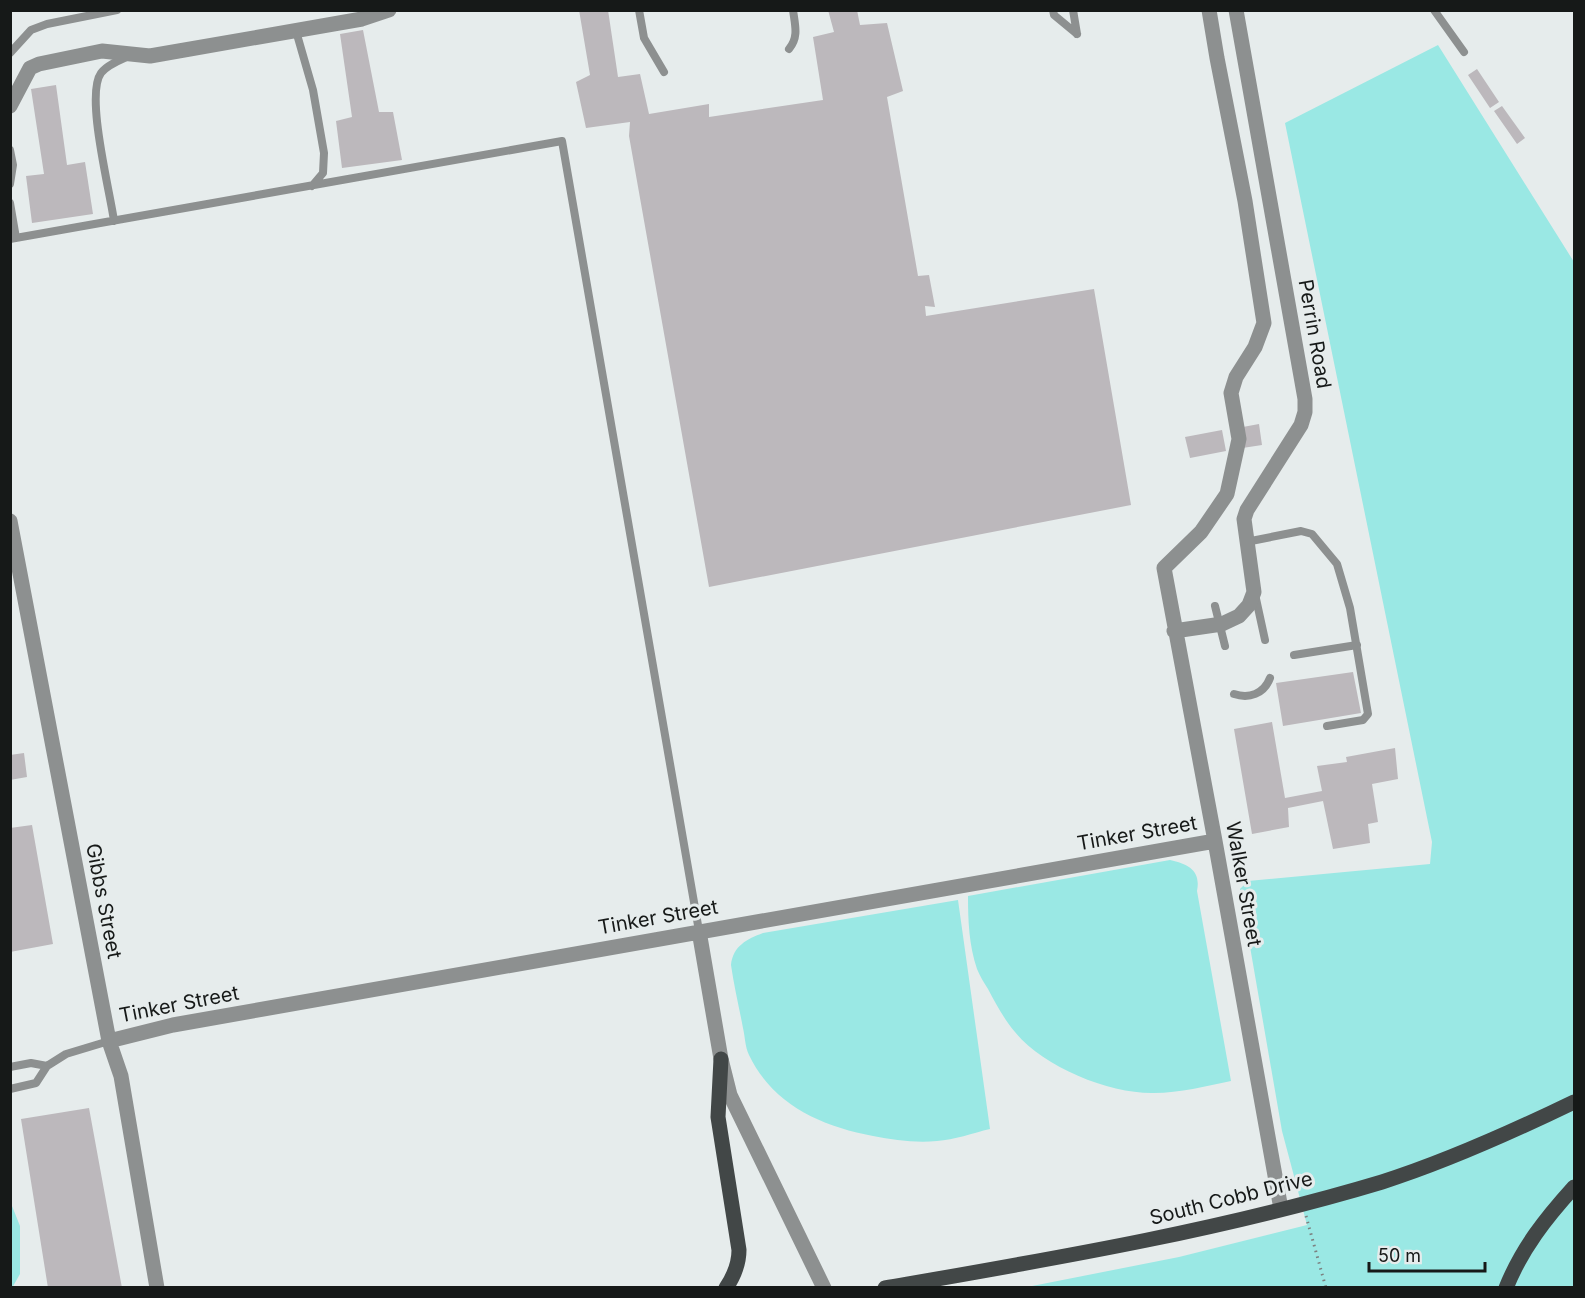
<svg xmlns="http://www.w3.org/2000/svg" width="1585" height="1298" viewBox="0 0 1585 1298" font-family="Inter,sans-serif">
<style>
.green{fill:#9ae8e4}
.building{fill:#bcb8bc}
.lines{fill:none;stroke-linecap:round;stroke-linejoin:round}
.path{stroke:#7c8080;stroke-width:3;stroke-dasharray:1.5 4.5;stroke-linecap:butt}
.lane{stroke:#8d9090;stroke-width:8}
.street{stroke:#8d9090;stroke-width:15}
.primary{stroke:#424747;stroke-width:15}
.labels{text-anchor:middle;stroke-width:6;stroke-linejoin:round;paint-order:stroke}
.street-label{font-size:20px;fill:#161918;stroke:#e6ecec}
</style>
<rect width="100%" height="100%" fill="#e6ecec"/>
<path class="green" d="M1438 45 1574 262V1287L1022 1288 1179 1257 1307 1225 1282 1131 1240 889 1248 881 1430 864 1432 842 1285 123Z
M1170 860C1189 864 1201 871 1197 891L1231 1081C1206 1086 1180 1093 1154 1093 1110 1094 1043 1067 1015 1032 1004 1019 996 1004 988 989 984 983 980 976 977 969 969 945 968 921 968 896Z
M958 900 990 1129C973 1133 954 1140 937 1141 915 1143 894 1140 873 1136 821 1126 773 1105 749 1055 745 1047 745 1036 743 1028 739 1007 734 986 731 965 733 946 747 939 763 933Z
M10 1201 20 1226V1274L12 1288 10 1287Z"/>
<path class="building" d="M579 10H608L618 77 640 74 649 114 709 104V117L823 100 813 37 834 32 828 10H857L860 25 887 23 903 91 887 97 918 276 929 275 935 307 925 306 926 316 1094 289 1131 505 709 587 629 136 630 122 586 128 576 82 590 75Z
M363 30 379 112H393L402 160 342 168 336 121 352 117 340 34Z
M1477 69 1499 102 1490 108 1468 75Z
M56 85 67 165 85 162 93 214 32 223 26 176 44 174 31 89Z
M1502 106 1525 138 1517 144 1494 111Z
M1259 424 1262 445 1236 449 1232 429Z
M1222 430 1226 451 1190 458 1185 437Z
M1353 672 1361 713 1283 726 1276 683Z
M1272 722 1285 798 1322 791 1317 766 1347 762 1346 757 1395 748 1398 779 1372 784 1378 822 1368 824 1370 843 1333 849 1323 801 1288 808 1289 827 1252 834 1234 729Z
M24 753 27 777 10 780V755Z
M32 825 53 944 10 952V828Z
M89 1108 122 1288H48L21 1119Z"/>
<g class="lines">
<path class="path" d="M1306 1216 1326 1288"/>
<path class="lane" d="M639 10 644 38 664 72
M1053 10 1054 15 1077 34
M1073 10 1077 34
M1434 10 1464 52
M296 31 313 90 324 153 323 173 312 186
M789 49C799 37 795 25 793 10
M10 53 31 30 47 24 117 10
M10 150 13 165 10 184
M10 203 16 238
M114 221C110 191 85 95 101 73 107 65 120 60 129 56
M10 239 562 141 699 931
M1246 542 1301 531 1312 534 1337 564 1350 608 1368 714 1363 720 1327 726
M1255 594 1265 640
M1215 606 1225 646
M1294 655 1357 645
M1234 694C1249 699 1264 694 1270 678
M10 1067 31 1063 47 1066
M10 1089 36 1083 47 1066 66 1054 109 1041"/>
<path class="street" d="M1209 10 1217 58 1245 201 1264 323 1255 347 1236 377 1231 393 1239 439 1227 494 1201 532 1164 568 1215 841 1281 1209
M10 106 30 68 39 64 102 51 150 56 362 19 389 10
M10 521 109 1041 121 1076 157 1288
M1174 631 1222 624 1239 616 1249 605 1254 592 1244 519 1247 510 1301 425 1305 412V399L1236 10
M699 931 721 1059 730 1095 824 1288
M109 1041 173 1025 1215 841"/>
<path class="primary" d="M721 1059 718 1117 739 1250C739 1265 734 1276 726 1288
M885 1288C1052 1259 1219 1231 1382 1182 1448 1161 1512 1132 1574 1102
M1506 1288C1522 1248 1546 1218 1574 1187"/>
</g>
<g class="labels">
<g class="street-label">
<text transform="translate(1315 334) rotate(80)" y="7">Perrin Road</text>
<text transform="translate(1137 833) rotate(-10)" y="7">Tinker Street</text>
<text transform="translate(1244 884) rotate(80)" y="7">Walker Street</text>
<text transform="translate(104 901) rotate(79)" y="7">Gibbs Street</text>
<text transform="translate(658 917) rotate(-10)" y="7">Tinker Street</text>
<text transform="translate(179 1004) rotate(-11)" y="7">Tinker Street</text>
<text transform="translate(1231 1198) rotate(-14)" y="7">South Cobb Drive</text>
</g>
</g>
<rect width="1585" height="1298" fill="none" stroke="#161918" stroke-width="24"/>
<path d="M1369 1262v9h116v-9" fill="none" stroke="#161918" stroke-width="3"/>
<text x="1378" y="1262" font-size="18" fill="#161918" stroke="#e6ecec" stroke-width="4.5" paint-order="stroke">50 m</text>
</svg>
